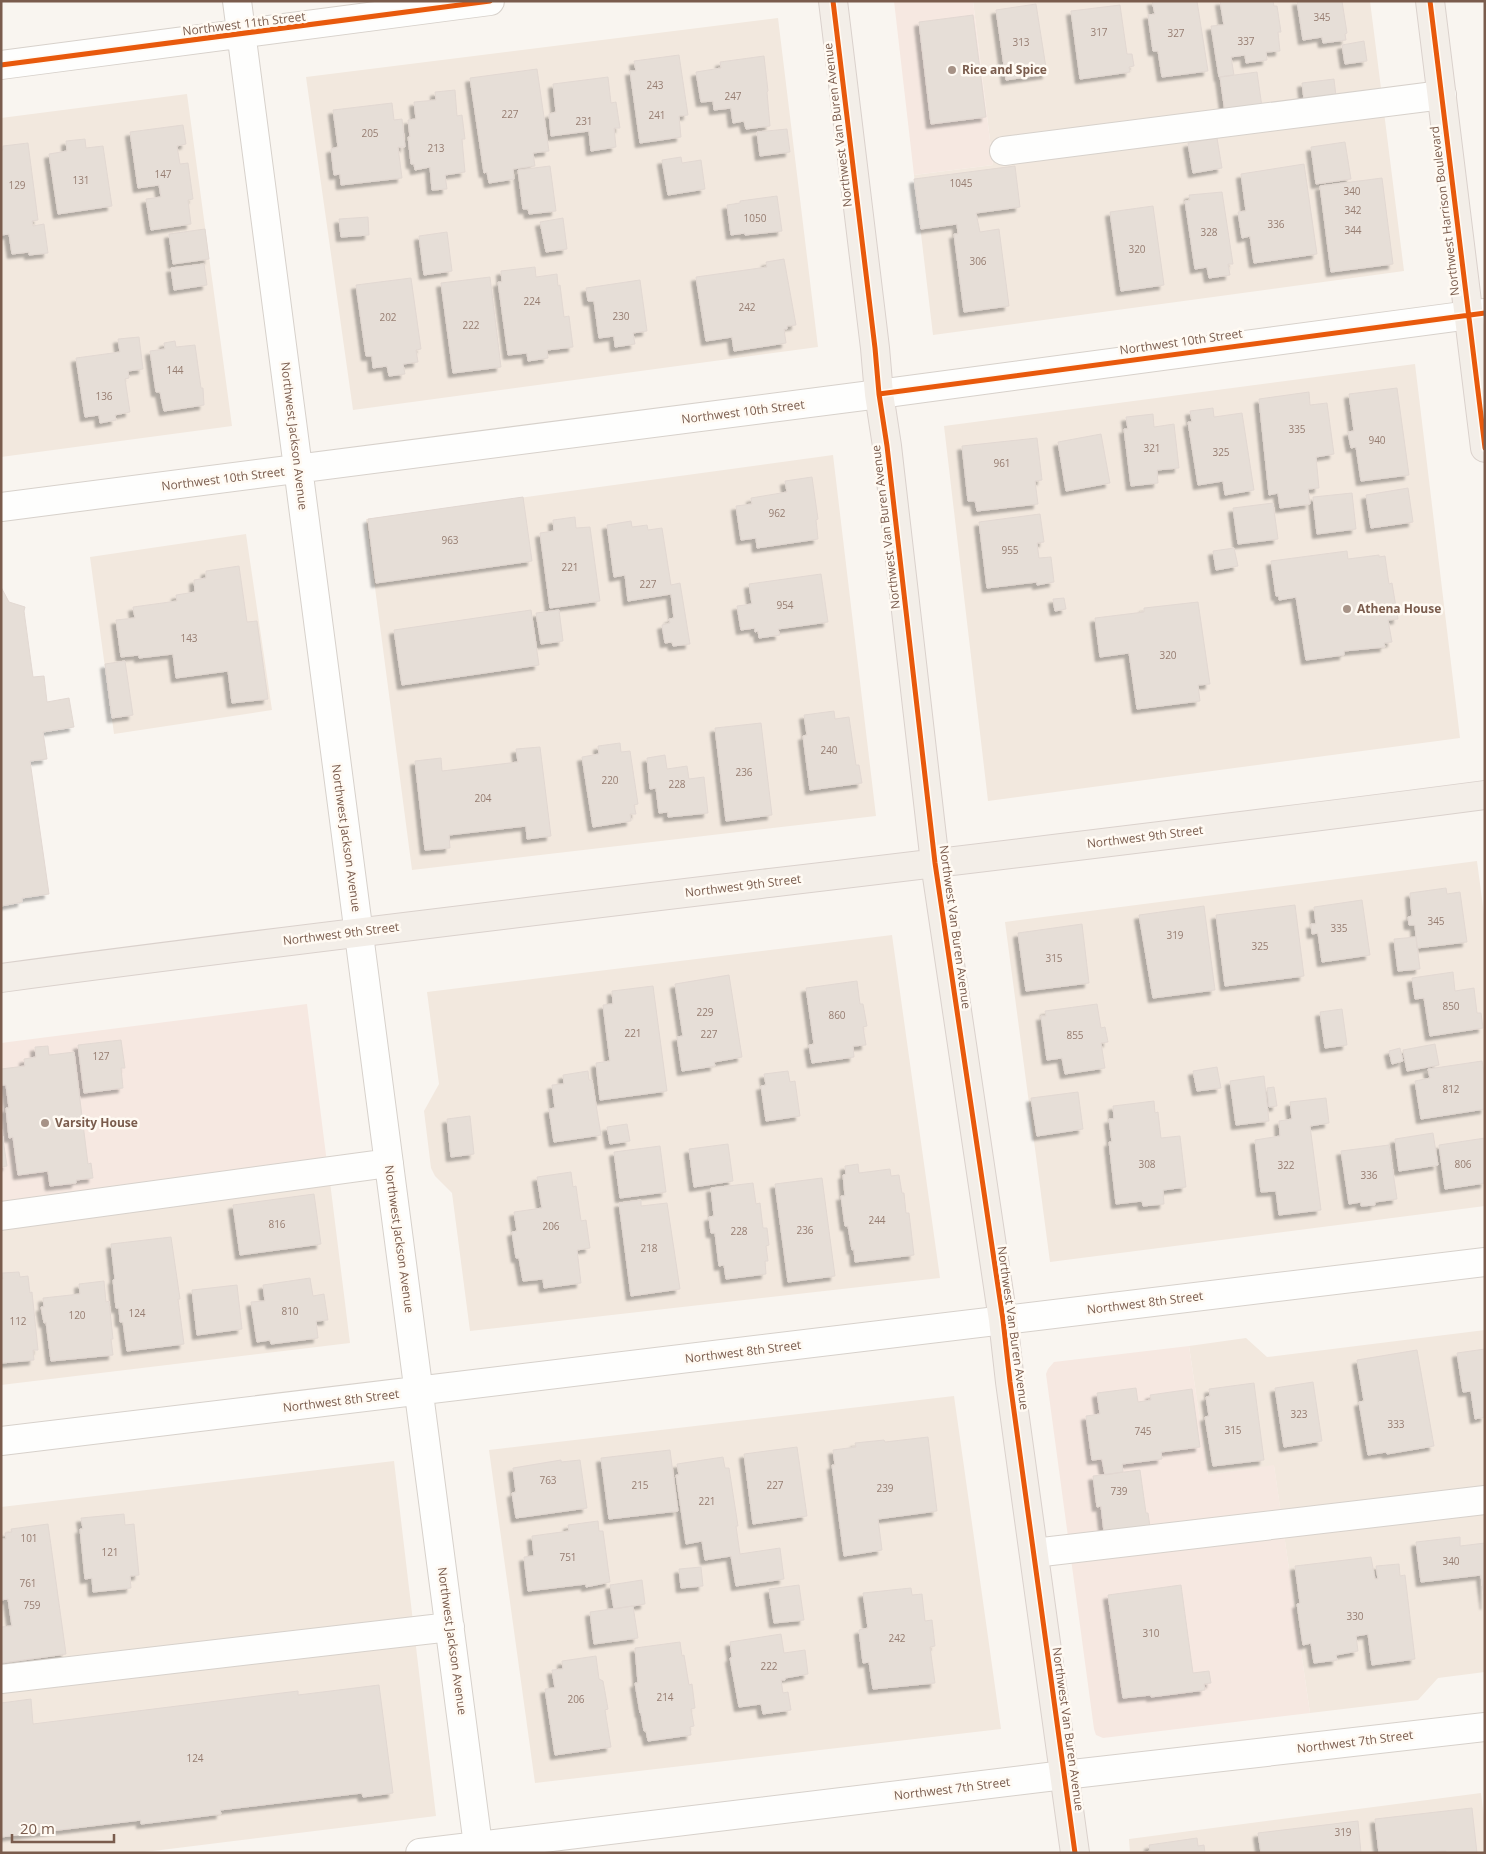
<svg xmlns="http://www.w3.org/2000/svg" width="1486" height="1854" viewBox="0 0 1486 1854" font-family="'Open Sans',sans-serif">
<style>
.residential{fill:#f2e8de}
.commercial{fill:#f6e8e1}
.building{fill:#e6ded7;stroke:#e2d8d2;filter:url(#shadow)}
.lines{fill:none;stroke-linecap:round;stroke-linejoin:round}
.minor-casing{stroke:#d7d1cb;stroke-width:30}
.major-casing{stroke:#dad1cc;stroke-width:30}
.minor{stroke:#fefefd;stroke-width:28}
.major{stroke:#f3eee8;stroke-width:28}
.cycleway-casing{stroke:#fffaf3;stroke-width:8}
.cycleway{stroke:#e8590c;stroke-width:5}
.poi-dot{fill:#a69286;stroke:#fffaf3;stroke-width:2}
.labels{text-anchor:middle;stroke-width:5;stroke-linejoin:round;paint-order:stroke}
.number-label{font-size:10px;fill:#977e72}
.street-label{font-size:12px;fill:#7a5c4d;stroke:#fffaf3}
.poi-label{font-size:12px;font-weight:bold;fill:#7a5c4d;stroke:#fffaf3;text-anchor:start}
</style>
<defs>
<filter id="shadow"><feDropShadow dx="-4.5" dy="4.5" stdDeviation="1" flood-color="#0004"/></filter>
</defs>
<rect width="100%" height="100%" fill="#f9f5f0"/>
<path class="residential" d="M973 1H1370L1404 271 933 335 914 175 993 165Z
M778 18 818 347 353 410 306 77Z
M187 94 232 426 1 457V118Z
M1415 364 1460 738 988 801 944 426Z
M833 455 876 816 412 870 366 519Z
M246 534 272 710 114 734 90 557Z
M1477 861 1485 922V1206L1050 1262 1005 922Z
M892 935 940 1278 470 1331 452 1193 435 1176 431 1168 424 1111 439 1084 427 992Z
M330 1182 350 1343 1 1385V1224Z
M1485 1330V1672L1438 1678 1418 1700 1310 1713 1274 1466 1208 1475 1189 1346 1246 1338 1267 1357Z
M954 1396 1001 1729 535 1783 489 1450Z
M394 1461 436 1816 137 1853H1V1507Z
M1481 1793 1485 1825V1853H1130L1129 1839Z"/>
<path class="commercial" d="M894 1H973L993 165 914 175Z
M307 1004 327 1163 1 1202V1043Z
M1189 1346 1208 1475 1274 1465 1310 1713 1103 1738 1096 1735 1094 1729 1046 1374 1048 1369 1054 1362Z"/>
<path class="building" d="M1152 1H1197L1208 71 1162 77 1158 51H1153L1148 15 1155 14Z
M1220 1H1273L1274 6H1277L1281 32H1278L1280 51 1266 52 1267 60 1246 63 1245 55 1231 57 1234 75 1219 77 1211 26 1224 25Z
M1297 1H1342L1347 33 1345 34 1346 40 1323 43 1322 37 1303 40Z
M1036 4 1047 74 1006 80 996 10Z
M1120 5 1127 54H1132L1134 66 1129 67 1130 72 1080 79 1071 11Z
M973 15 986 117 931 124 919 22Z
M1364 41 1367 61 1345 64 1342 45Z
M679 55 688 115 679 116 681 137 640 143 630 71H636L634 61Z
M764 56 768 91 767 92 770 126 746 129 744 121 733 123 731 108 714 110 713 101 701 102 696 72 721 68 720 62Z
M537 69 549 151 533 153 535 166 513 169 514 179 489 183 487 172 484 173 470 78Z
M1257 72 1262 107 1225 112 1220 77Z
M608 77 611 103 616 102 620 128H614L616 147 591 151 589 131 551 136 549 114 556 112 553 84Z
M1334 79 1337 105 1305 108 1302 83Z
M455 90 457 116 462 115 465 139H462L465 172 445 175 447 189 432 190 430 167 415 170 414 164H411L408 137H410L408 120 416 119 414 102 436 100 435 92Z
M392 103 394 120 402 119 405 147H398L402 178 341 185 340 174 334 175 331 149 338 147 333 110Z
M183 125 186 144 177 146 180 164 188 163 193 199 188 200 191 224 151 230 146 199 161 197 159 185 138 188 130 132Z
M787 129 790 152 760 156 757 132Z
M1217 138 1222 168 1193 173 1188 143Z
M85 139 86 148 103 146 112 206 58 214 49 154 67 151 66 141Z
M1345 142 1351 179 1316 184 1311 147Z
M28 143 38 220 32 221 33 226 44 224 48 253 29 255V252L12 254 9 234 1 235V150H3V146Z
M681 157 682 163 701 160 705 189 668 195 662 160Z
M1304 164 1317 254 1254 263 1250 236 1242 238 1238 212 1246 211 1241 174Z
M550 166 556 211 529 214 528 209H523L518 170Z
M1015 166 1020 207 976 213 980 232 999 229 1009 306 964 312 954 234H958L957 224 921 229 914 179Z
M1382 178 1393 264 1331 272 1320 186Z
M1222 192 1233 264H1228L1230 275 1209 278 1207 267 1195 269 1185 201 1190 200 1189 195Z
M777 196 782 231 745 235V233L731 235 727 205 740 203V201Z
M1153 206 1164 285 1121 291 1110 212Z
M368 217 369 235 341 237 339 219Z
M563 218 567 249 546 252 540 222Z
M205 229 209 259 173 264 169 234Z
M447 232 452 271 424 275 419 236Z
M784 259 796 325 787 326V329H784L786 343 734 351 732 337 706 341 696 277 767 267 766 262Z
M204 264 207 285 174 290 171 268Z
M535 267 536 277 557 274 558 286 560 285 564 317 569 316 573 347 547 350 548 358 528 361 527 353 508 355 498 282H502L501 271Z
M490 277 501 367 453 373 441 283Z
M411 278 421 349 416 350 418 362 403 364 405 374 389 376 387 366 373 368 372 356H366L356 285Z
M640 280 647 331 633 333 635 344 615 347 614 336 599 338 594 301H588L586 288Z
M139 337 143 369 128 371 129 378 125 379 130 412 115 415 116 420 100 423 99 415 85 417 76 358 120 352 118 339Z
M175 341 176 347 195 345 201 388H203L204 405 164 411 160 392H156L150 351 165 349 164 343Z
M1397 388 1409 475 1361 481 1356 447 1351 448 1348 432 1354 431 1349 394Z
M1309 392 1310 405 1327 403 1334 454 1316 457 1319 488 1308 489 1310 504 1280 508 1278 493 1269 495 1259 399Z
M1213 408 1214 417 1242 413 1254 490 1225 495 1223 481 1198 485 1188 422H1192L1190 411Z
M1153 414 1154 427 1174 424 1179 468 1157 470 1158 483 1131 486 1124 429H1128L1126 417Z
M1101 434 1110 483 1066 491 1058 442Z
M1037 438 1042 480 1035 481 1038 504 977 511 975 501H968L962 446Z
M812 477 818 519 816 520 818 539 757 548 756 538 741 540 736 506 752 504 751 498 787 492 785 481Z
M1408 488 1413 522 1371 528 1366 495Z
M1352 493 1356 529 1317 534 1313 497Z
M523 497 532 561 376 583 368 519Z
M1273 503 1278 539 1238 544 1233 508Z
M1040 514 1044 542 1037 543 1039 558 1051 557 1054 582 1037 585V582L987 588 979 522Z
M575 517 576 528 590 527 600 601 550 608 540 533 554 531 553 520Z
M631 521 632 527 647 525 648 530 662 528 671 585 680 583 690 644 673 646 672 642 665 643 662 625 670 623 669 619 674 618 671 594 628 601 625 575 614 577 607 525Z
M1234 548 1238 566 1216 570 1213 551Z
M1347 551 1348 559 1379 555V557L1385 556 1389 584 1392 583 1398 619 1388 620 1392 642 1384 643 1385 647 1344 651V655L1306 660 1296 597 1279 600V596H1276L1271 561Z
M239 566 247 622 257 621 268 699 232 703 228 671 176 678 173 654 139 658V655L121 657 116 620 135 618 133 607 177 601 176 595 195 592 194 580 206 578V571Z
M821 574 828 622 778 629 780 635 759 638 758 631 755 632V628L741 630 737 606 752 604 749 584Z
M1 587 9 602 25 607 24 611 33 677 44 676 47 702 69 698 74 727 43 732 47 759 30 761 49 894 22 898V902L1 906Z
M1064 598 1066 609 1055 611 1053 599Z
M1198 602 1210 684 1198 685 1200 701 1137 709 1129 653 1100 657 1095 618 1144 612V608Z
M531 610 539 665 402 685 394 630Z
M559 610 563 641 541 644 536 613Z
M125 661 133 715 112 718 105 664Z
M834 711 835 719 849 717 856 765H859L862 783 810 790 803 736 807 735 804 715Z
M761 723 772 815 726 821 715 728Z
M620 743 621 752 630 751 638 804 634 805 636 814H630L631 821 593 827 582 757 599 754 598 746Z
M540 747 551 836 527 839 526 826 449 835 450 848 425 850 415 761 441 758 442 771 518 762 516 749Z
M665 755 667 769 687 766 689 779 704 777 708 813 668 817V812L659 813 656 788 650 789 647 758Z
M1446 888 1447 894 1460 892 1467 942 1417 948 1415 925H1409L1408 917 1412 916 1410 893Z
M1362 900 1370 955 1322 962 1318 933 1312 934 1311 924H1316L1314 907Z
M1295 905 1304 976 1225 986 1216 915Z
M1204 906 1215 990 1153 998 1139 915Z
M1082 924 1089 983 1026 991 1018 933Z
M1416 937 1420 969 1398 971 1394 939Z
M1453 972 1455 991 1474 988 1477 1013H1481L1483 1028 1430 1036 1424 998 1415 999 1412 978Z
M729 975 742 1057 714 1062 715 1066 682 1071 677 1037 683 1036 675 984Z
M857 981 860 1004H863L867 1026 863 1027 866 1045 853 1046 854 1057 812 1063 809 1045 814 1044 806 988Z
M653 986 667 1091 600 1100 596 1063 610 1061 603 1005 613 1004 612 991Z
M1097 1004 1101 1028 1105 1027 1108 1042 1101 1043 1105 1068 1065 1074 1062 1058 1047 1060 1041 1016H1046L1045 1011Z
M1342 1009 1347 1045 1325 1048 1320 1012Z
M121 1040 125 1068H121L123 1088 84 1093 78 1045Z
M1435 1044 1439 1065 1407 1071 1403 1050Z
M48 1046 49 1055 74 1052 88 1164 91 1163 93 1178 76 1180V1183L50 1186 48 1171 18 1175 13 1137 9 1138 6 1108H9L6 1085H2L1 1081V1069L25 1066 24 1059 36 1057 35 1047Z
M1400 1048 1403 1061 1392 1064 1389 1051Z
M1482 1061 1485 1077V1109L1421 1119 1415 1081 1430 1078 1428 1069Z
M1217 1067 1221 1088 1197 1091 1193 1071Z
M588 1071 589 1080H592L601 1135 554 1142 549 1109 555 1108 552 1085 564 1084 563 1075Z
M788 1071 790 1082 795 1081 800 1116 766 1121 761 1086 766 1085 764 1074Z
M1264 1076 1269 1121 1236 1125 1230 1081Z
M1274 1087 1277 1106 1269 1107 1267 1088Z
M1078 1092 1083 1129 1037 1136 1031 1098Z
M1326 1098 1329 1123 1310 1126 1321 1210 1279 1215 1276 1191 1261 1192 1255 1140 1280 1136 1279 1121 1292 1119 1290 1102Z
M1154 1101 1155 1113 1158 1112 1161 1138 1180 1136 1186 1187 1163 1190 1164 1204 1143 1206 1142 1201 1116 1204 1109 1142H1112L1109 1119H1114L1113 1106Z
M470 1116 474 1154 451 1157 447 1119Z
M627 1124 630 1141 610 1144 607 1127Z
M1 1126 7 1166 1 1167Z
M1433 1133 1438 1165 1399 1171 1395 1139Z
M1485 1138V1183L1445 1189 1439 1145Z
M728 1144 733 1181 694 1187 689 1149Z
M1389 1145 1397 1199 1375 1202V1205L1361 1206V1202L1349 1204 1341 1151Z
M660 1146 666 1192 620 1198 614 1152Z
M858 1164 859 1173 890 1169 891 1176 899 1175 902 1193H904L906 1213H909L914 1255 855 1262 854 1249 852 1250 848 1226H845L841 1196H845L843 1175 846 1174 845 1166Z
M571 1172 573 1187 576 1186 581 1221 586 1220 590 1248 577 1250 581 1283 544 1288 543 1279 523 1281 519 1258H516L512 1232 517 1231 514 1212 542 1208 537 1177Z
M822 1178 835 1276 788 1282 775 1184Z
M753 1183 756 1204 760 1203 763 1228H767L769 1245 766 1246 768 1261H765L766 1274 726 1279 724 1265 719 1266 715 1233H711L709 1217 714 1216 711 1188Z
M314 1194 321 1244 240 1255 233 1205Z
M641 1200V1206L667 1203 680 1289 631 1296 619 1203Z
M171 1237 180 1299H178L184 1344 127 1351 123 1322H120L119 1308H116L113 1280 115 1279 111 1244Z
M19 1272 20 1277 28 1276 30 1293 32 1292 38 1350H33L34 1360 2 1363 1 1279H3L2 1273Z
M310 1278 313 1296 324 1294 328 1320 316 1321 318 1338 271 1344 270 1340 257 1342 251 1302 265 1301 263 1285Z
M104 1281 106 1302 109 1301 113 1339H111L113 1355 51 1361 46 1322 44 1323 41 1307H44L43 1298 80 1294 79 1284Z
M237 1285 242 1329 197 1335 192 1290Z
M1485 1349V1417L1475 1419 1471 1391 1463 1392 1457 1353Z
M1417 1350 1434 1446 1387 1454 1386 1452 1368 1455 1359 1402 1364 1401 1357 1360Z
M1313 1382 1322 1441 1284 1447 1275 1388Z
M1254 1383 1264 1460 1213 1466 1205 1417 1209 1416 1206 1397 1210 1396 1209 1389Z
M1136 1388 1138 1402 1151 1400 1150 1395 1192 1389 1200 1447 1161 1452 1162 1459 1122 1464 1123 1472 1105 1475 1102 1459 1092 1460 1086 1416 1100 1414 1097 1393Z
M928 1437 937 1511 878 1519 882 1550 844 1556 832 1465H835L833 1450 856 1447 855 1443 884 1440 885 1442Z
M797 1447 807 1516 753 1524 744 1454Z
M670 1450 678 1511 609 1519 601 1458Z
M723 1457 725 1468H729L738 1526H736L740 1554 780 1548 784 1579 736 1586 731 1556 705 1560 702 1541 686 1544 676 1475H679L677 1464Z
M561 1460V1462L580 1460 587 1508 516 1518 512 1493 516 1492 513 1468Z
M1140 1470 1146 1513H1148L1150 1527 1104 1532 1101 1506 1097 1507 1093 1476Z
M124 1514 125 1525 134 1524 139 1575 130 1576 131 1588 93 1592 92 1578 85 1579 80 1529H83L81 1518Z
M598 1521 599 1531H603L610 1582 586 1587V1584L528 1591 524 1557 534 1556 532 1536 569 1531 568 1525Z
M48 1524 66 1654 2 1663 1 1627 12 1626 8 1599 1 1600V1539H6L5 1533 12 1532 11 1529Z
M1460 1537V1546L1485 1543V1605L1481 1575 1421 1582 1416 1542Z
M1371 1557 1375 1579H1378L1376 1566 1399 1564 1400 1576 1405 1575 1415 1659 1372 1665 1368 1634 1356 1636 1358 1651 1336 1655 1337 1660 1314 1663 1311 1643 1303 1645 1297 1604 1300 1603 1295 1566Z
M701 1567 703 1586 681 1588 679 1569Z
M642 1580 645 1604 614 1609 610 1585Z
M799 1585 804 1620 774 1623 769 1589Z
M1181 1585 1193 1673 1209 1671 1211 1683 1204 1684 1205 1690 1151 1697V1695L1123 1698 1108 1595Z
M911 1588 912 1595 922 1594 925 1621 932 1620 935 1646 930 1647 935 1683 873 1689 869 1662 863 1663 859 1630 868 1628 863 1593Z
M633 1606 638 1638 594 1644 590 1612Z
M781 1634 784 1653 805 1650 808 1674 785 1678V1680H781L783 1693 788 1692 791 1710 763 1714 761 1704 739 1707 730 1658 732 1657 730 1642Z
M680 1642 682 1656 684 1655 689 1685 692 1684 695 1708 691 1709 694 1726 690 1727 691 1735 648 1741 646 1731H644L641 1713H640L635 1683H638L635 1648Z
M596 1656 599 1679 603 1681 608 1709 605 1710 611 1747 555 1755 545 1689 555 1688 552 1670 563 1669 562 1661Z
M379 1685 393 1793 363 1797 362 1793 220 1810 221 1814 141 1824V1820L1 1837V1703L31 1699 33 1724 298 1691V1695Z
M1472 1808 1477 1853H1447L1446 1851 1379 1853 1375 1819Z
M1358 1821 1361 1853H1261L1258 1833Z
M1197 1838 1198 1846 1204 1845 1205 1853H1142L1150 1851 1149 1845Z"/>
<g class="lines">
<defs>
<path id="minor" d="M237 1 479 1853
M1 65 490 1
M1004 151 1442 95
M1 507 879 394 1485 313
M1 1216 389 1163
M1 1441 1485 1262
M1034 1553 1485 1500
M1 1679 450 1627
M420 1853 1064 1775 1485 1727"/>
<path id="major" d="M833 1 875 348 879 394 887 446 935 863 1003 1320 1010 1382 1075 1853
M1430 1 1485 448
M1 978C495 912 991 860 1485 795"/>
</defs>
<use href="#minor" class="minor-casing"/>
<use href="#major" class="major-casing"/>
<use href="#minor" class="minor"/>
<use href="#major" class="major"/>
<defs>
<path id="cycleway" d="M833 1 875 348 879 394 887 446 935 863 1003 1320 1010 1382 1075 1853
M1430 1 1485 448
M1 65 490 1
M879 394 1485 313"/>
</defs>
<use href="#cycleway" class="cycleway-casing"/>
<use href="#cycleway" class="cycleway"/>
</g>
<g class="poi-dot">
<circle cx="952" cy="70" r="5"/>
<circle cx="1347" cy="609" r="5"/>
<circle cx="45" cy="1123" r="5"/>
</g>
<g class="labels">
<g class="number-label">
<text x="1322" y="21">345</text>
<text x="1099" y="36">317</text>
<text x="1176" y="37">327</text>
<text x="1246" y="45">337</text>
<text x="1021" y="46">313</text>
<text x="655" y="89">243</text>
<text x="733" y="100">247</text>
<text x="510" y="118">227</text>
<text x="657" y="119">241</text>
<text x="584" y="125">231</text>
<text x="370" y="137">205</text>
<text x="436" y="152">213</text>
<text x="163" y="178">147</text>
<text x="81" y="184">131</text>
<text x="961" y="187">1045</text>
<text x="17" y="189">129</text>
<text x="1352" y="195">340</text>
<text x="1353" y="214">342</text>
<text x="755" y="222">1050</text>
<text x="1276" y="228">336</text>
<text x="1353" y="234">344</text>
<text x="1209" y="236">328</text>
<text x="1137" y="253">320</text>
<text x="978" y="265">306</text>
<text x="532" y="305">224</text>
<text x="747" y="311">242</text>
<text x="621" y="320">230</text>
<text x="388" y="321">202</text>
<text x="471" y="329">222</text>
<text x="175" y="374">144</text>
<text x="104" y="400">136</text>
<text x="1297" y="433">335</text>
<text x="1377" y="444">940</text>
<text x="1152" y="452">321</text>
<text x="1221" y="456">325</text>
<text x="1002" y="467">961</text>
<text x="777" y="517">962</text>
<text x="450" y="544">963</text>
<text x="1010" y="554">955</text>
<text x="570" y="571">221</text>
<text x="648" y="588">227</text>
<text x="785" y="609">954</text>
<text x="189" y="642">143</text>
<text x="1168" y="659">320</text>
<text x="829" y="754">240</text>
<text x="744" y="776">236</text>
<text x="610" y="784">220</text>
<text x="677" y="788">228</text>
<text x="483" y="802">204</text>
<text x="1436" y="925">345</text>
<text x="1339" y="932">335</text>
<text x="1175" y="939">319</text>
<text x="1260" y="950">325</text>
<text x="1054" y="962">315</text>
<text x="1451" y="1010">850</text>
<text x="705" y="1016">229</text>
<text x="837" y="1019">860</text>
<text x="633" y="1037">221</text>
<text x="709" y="1038">227</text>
<text x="1075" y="1039">855</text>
<text x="101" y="1060">127</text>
<text x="1451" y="1093">812</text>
<text x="1147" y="1168">308</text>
<text x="1463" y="1168">806</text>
<text x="1286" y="1169">322</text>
<text x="1369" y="1179">336</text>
<text x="877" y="1224">244</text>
<text x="277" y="1228">816</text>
<text x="551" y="1230">206</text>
<text x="805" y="1234">236</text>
<text x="739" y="1235">228</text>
<text x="649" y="1252">218</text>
<text x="290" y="1315">810</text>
<text x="137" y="1317">124</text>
<text x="77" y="1319">120</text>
<text x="18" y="1325">112</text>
<text x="1299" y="1418">323</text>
<text x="1396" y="1428">333</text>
<text x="1233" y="1434">315</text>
<text x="1143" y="1435">745</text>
<text x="548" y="1484">763</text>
<text x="640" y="1489">215</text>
<text x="775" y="1489">227</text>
<text x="885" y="1492">239</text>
<text x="1119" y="1495">739</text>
<text x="707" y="1505">221</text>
<text x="29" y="1542">101</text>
<text x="110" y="1556">121</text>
<text x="568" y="1561">751</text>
<text x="1451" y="1565">340</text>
<text x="28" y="1587">761</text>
<text x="32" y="1609">759</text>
<text x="1355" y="1620">330</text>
<text x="1151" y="1637">310</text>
<text x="897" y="1642">242</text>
<text x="769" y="1670">222</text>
<text x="665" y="1701">214</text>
<text x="576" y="1703">206</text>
<text x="195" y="1762">124</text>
<text x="1343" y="1836">319</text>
</g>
<g class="street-label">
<text transform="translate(244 24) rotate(-7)" y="4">Northwest 11th Street</text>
<text transform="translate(838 125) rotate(-97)" y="4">Northwest Van Buren Avenue</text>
<text transform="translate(1445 211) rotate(-97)" y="4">Northwest Harrison Boulevard</text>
<text transform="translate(1181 342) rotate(-8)" y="4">Northwest 10th Street</text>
<text transform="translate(743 412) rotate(-7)" y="4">Northwest 10th Street</text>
<text transform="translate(294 436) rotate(83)" y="4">Northwest Jackson Avenue</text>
<text transform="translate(223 479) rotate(-7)" y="4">Northwest 10th Street</text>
<text transform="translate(886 527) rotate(-97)" y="4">Northwest Van Buren Avenue</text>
<text transform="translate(1145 837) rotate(-7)" y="4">Northwest 9th Street</text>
<text transform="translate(346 838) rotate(82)" y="4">Northwest Jackson Avenue</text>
<text transform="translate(743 886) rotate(-7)" y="4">Northwest 9th Street</text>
<text transform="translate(955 927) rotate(82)" y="4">Northwest Van Buren Avenue</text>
<text transform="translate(341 934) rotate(-7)" y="4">Northwest 9th Street</text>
<text transform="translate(399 1239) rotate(82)" y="4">Northwest Jackson Avenue</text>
<text transform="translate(1145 1303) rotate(-7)" y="4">Northwest 8th Street</text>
<text transform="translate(1013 1328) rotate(82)" y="4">Northwest Van Buren Avenue</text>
<text transform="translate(743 1352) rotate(-7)" y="4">Northwest 8th Street</text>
<text transform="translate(341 1401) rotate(-7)" y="4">Northwest 8th Street</text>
<text transform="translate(452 1641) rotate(82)" y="4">Northwest Jackson Avenue</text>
<text transform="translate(1068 1729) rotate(82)" y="4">Northwest Van Buren Avenue</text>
<text transform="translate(1355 1742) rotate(-7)" y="4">Northwest 7th Street</text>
<text transform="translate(952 1789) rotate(-7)" y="4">Northwest 7th Street</text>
</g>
<g class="poi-label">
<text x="962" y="74">Rice and Spice</text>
<text x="1357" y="613">Athena House</text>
<text x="55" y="1127">Varsity House</text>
</g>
</g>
<rect width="1486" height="1854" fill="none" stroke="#7a5c4d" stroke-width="5"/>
<path d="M12 1834v8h102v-8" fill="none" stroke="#7a5c4d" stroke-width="2.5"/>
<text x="20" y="1834" font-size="15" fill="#7a5c4d" stroke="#fffaf3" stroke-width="4" paint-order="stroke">20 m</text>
</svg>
